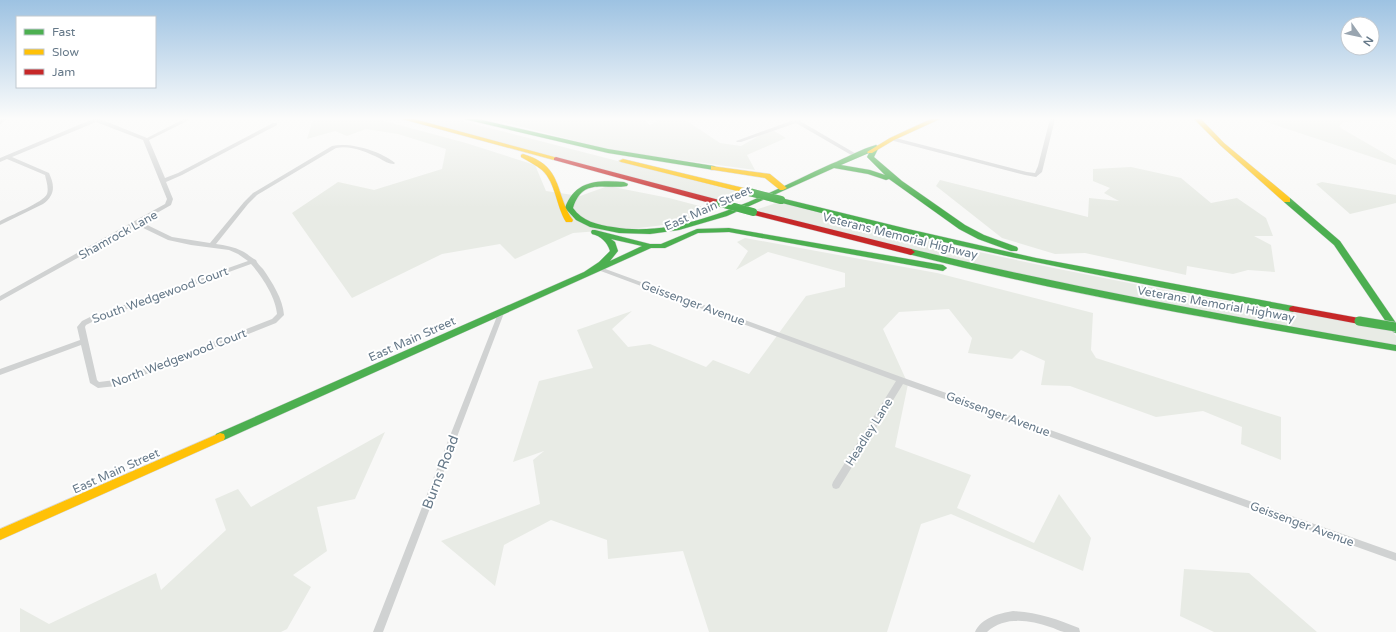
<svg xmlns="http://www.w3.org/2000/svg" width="1396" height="632" viewBox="0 0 1396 632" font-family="'Varela Round',sans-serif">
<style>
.green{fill:#e8ebe5}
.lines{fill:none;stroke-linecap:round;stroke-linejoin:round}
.fast-casing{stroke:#d5d6d7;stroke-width:1}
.slow-casing{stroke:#d5d6d7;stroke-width:1}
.jam-casing{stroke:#d5d6d7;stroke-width:1}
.street{fill:#d0d2d2;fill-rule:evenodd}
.fast{fill:#4caf50;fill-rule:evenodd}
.slow{fill:#ffc107;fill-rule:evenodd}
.jam{fill:#c62828;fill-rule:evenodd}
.fast-bridge-far1-casing{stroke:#d4d6d6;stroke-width:8;stroke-linecap:butt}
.fast-bridge-casing{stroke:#d4d6d6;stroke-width:10;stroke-linecap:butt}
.fast-bridge-far1{stroke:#4caf50;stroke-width:8}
.fast-bridge{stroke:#4caf50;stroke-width:9}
.labels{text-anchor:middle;stroke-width:4;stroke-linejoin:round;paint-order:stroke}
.street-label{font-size:12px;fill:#667989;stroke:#fff}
.near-street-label{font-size:14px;fill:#667989;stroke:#fff}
</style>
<rect width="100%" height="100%" fill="#f8f8f7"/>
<path class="green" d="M313 119H377L466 143 535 165 546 191 580 196 608 186 669 198 711 209 680 223 639 228 573 233 515 259 500 244 442 254 352 298 292 213 338 182 374 190 442 169 446 149 398 134 366 129 347 136 335 131 307 139Z
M412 119H455L742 193 722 201Z
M491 119H642L650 125 661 119H684L720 143 741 146 771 129 786 138 747 155 755 170 615 151Z
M1257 119H1396V122L1392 120 1343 122 1339 127 1396 160V165Z
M1131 167 1181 178 1211 203 1237 198 1266 218 1273 236H1254L1271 245 1275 272 1248 270 1233 274 1187 266 1186 275 1085 253 1055 254 1002 238 936 186 940 180 1088 217 1089 198 1119 201 1104 193 1110 188 1093 181V169Z
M1322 182 1396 195V203L1350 214 1316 184Z
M779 202C910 239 1044 267 1177 292 1249 306 1320 316 1391 329L1396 336V345C1275 324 1154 303 1033 277 940 257 847 233 755 210Z
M745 238 937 273 1093 313 1091 350 1096 358 1281 417V460L1241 444 1242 427 1203 411 1156 417 1070 386 1041 385 1045 361 1021 350 1012 359 968 353 972 338 949 309 899 312 883 329 908 384 895 447 971 475 957 508 1034 543 1059 494 1091 538 1083 571 951 514 921 524 887 632H709L683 551 608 559 607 540 551 520 504 545 495 586 441 541 540 504 533 460 544 451 513 462 539 381 593 368 577 330 632 311 612 329 628 347 650 344 706 367 713 360 749 374 806 296 845 287V273L768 252 736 270 748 251 737 242Z
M385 432 355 499 317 507 327 551 293 575 311 587 287 629 281 632H20V608L49 624 156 573 161 590 226 530 215 499 238 489 251 507Z
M1184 569 1249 573 1317 632H1214L1180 616Z"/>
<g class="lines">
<defs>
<path id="fast" d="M464 119H478L608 149 714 166 718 168 714 170 608 153Z
M876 145 879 147 874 157 902 181 965 225 984 235 1017 247 1018 249 1017 251H1011L978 239 959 229 889 179 886 180 868 174 834 168 727 216 679 230 650 234 619 233 590 227 576 220 565 208C575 180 598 180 624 182L628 184 627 186C604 190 583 177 573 208 582 221 598 225 613 227 685 240 767 193 831 164 846 158 861 149 876 145ZM869 153 867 157 885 175 870 170 841 165Z
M778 198H781L908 229 1036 258 1293 306 1297 309 1293 312C1120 281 948 246 778 202Z
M1284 198H1290L1340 241 1396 323V333L1393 332 1334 245 1284 202Z
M729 228 943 265 947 268 943 271 729 232 698 233 665 248H651L224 440 220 441 216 440 215 437 216 434 584 272 599 262 610 251C607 242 601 236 592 234L591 232 592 230H595L650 244H661L697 229ZM611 239 642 246 610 261 618 251 615 242Z
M911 249C1072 287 1233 317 1396 345V351C1233 323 1069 295 908 254L907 252 908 250Z"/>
<path id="slow" d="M402 119H414L558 158 559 159 558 160H554Z
M931 119H940L894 140 872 153H868L867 152 890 138Z
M1194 119H1201L1224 143 1290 198V202H1284L1220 145Z
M523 154C564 166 554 193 573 220L572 222H566C556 206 556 183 542 170 536 165 528 161 521 157V155Z
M623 159 752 190 753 192 749 194 621 162 619 161Z
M711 166 770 174 787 188 783 190H780L765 178 714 170H711Z
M220 433 224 434 225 437 224 440 0 540V529Z"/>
<path id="jam" d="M556 157 723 201 724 203 720 205H717L554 160V158Z
M750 210H753L911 249 915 252 911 255 750 214Z
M1293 306 1359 318 1364 321 1359 324 1290 311 1289 309 1290 307Z"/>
</defs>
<use href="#fast" class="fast-casing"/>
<use href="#slow" class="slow-casing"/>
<use href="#jam" class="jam-casing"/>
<path class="street" d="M1 119H8L0 124V120Z
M93 119H100L147 138 184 119H191L149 140 165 178 178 173 273 123H277V125L182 175 166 182 173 199 171 205 141 222 172 237 210 243 244 202 253 193 332 146C351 142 380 151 395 163L394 164C389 164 384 161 379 158 366 152 351 145 336 148L257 195 248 204 216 244C225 245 234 247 242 251 247 253 251 258 256 260 257 263 260 266 263 269 272 282 283 299 284 315L276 323 116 386 98 388 90 383 81 345 0 375V369L80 340 77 327 82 321 90 317 248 261 238 254 229 250 191 245 168 240 137 225 0 301V296L165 204 167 199 143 140 96 122 12 157 49 173C55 186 55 195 43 204L0 225V221C9 216 44 202 47 194 49 188 46 180 45 175L7 159 0 162V158ZM251 264C262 276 276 298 277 314L272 319 115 380 99 382 97 380 85 327 86 325 94 321Z
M801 119 800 121 858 155 857 156H853L796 123 741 142H737L736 141 794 120Z
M1050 119H1055L1042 172 1036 177 1025 175 890 140 889 139 892 137 1027 172 1035 173 1038 166Z
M600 267 904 378 1396 553V561L903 384 839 488 836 489 833 488 832 485 833 482 896 381 598 270 597 269 598 268Z
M499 311H501L504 313 383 632H373Z
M1013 611C1037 612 1057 619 1079 628L1080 632C1075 632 1069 632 1064 632 1059 631 1054 628 1050 627 1029 620 1005 616 987 632H975C981 618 1000 613 1013 611Z"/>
<use href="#fast" class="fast"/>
<use href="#slow" class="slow"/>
<use href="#jam" class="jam"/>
<defs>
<path id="fast-bridge-far1" d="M749 192 781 200
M720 203 753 212"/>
<path id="fast-bridge" d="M1359 321 1396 327"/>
</defs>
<use href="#fast-bridge-far1" class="fast-bridge-far1-casing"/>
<use href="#fast-bridge" class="fast-bridge-casing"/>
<use href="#fast-bridge-far1" class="fast-bridge-far1"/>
<use href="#fast-bridge" class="fast-bridge"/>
</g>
<linearGradient id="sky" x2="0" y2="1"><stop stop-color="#9dc2e2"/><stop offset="0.57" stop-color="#fcfcfb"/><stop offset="1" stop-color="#fcfcfb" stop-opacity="0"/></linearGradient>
<rect width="1396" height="208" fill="url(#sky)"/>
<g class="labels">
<g class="street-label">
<text transform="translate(708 208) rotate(-24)" y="4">East Main Street</text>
<text transform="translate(118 235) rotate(-29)" y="4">Shamrock Lane</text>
<text transform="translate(900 236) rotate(14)" y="4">Veterans Memorial Highway</text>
<text transform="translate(160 295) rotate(-20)" y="4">South Wedgewood Court</text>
<text transform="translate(693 303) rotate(20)" y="4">Geissenger Avenue</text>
<text transform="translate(1216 304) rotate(10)" y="4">Veterans Memorial Highway</text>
<text transform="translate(412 339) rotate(-24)" y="4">East Main Street</text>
<text transform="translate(179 358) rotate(-21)" y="4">North Wedgewood Court</text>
<text transform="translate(998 414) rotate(20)" y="4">Geissenger Avenue</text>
<text transform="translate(869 432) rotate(-58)" y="4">Headley Lane</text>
<text transform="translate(116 471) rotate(-24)" y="4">East Main Street</text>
<text transform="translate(1302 524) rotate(20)" y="4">Geissenger Avenue</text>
</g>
<g class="near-street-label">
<text transform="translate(440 472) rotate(-69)" y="5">Burns Road</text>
</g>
</g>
<rect x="16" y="16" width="140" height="72" fill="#ffffff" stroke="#c2c9d0"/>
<rect x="24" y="29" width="20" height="6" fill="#4caf50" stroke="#c2c9d0"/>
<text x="52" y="36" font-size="12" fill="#667989">Fast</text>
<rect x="24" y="49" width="20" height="6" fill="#ffc107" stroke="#c2c9d0"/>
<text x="52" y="56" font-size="12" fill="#667989">Slow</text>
<rect x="24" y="69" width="20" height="6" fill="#c62828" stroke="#c2c9d0"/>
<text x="52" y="76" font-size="12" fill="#667989">Jam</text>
<g transform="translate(1360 36) rotate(123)"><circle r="19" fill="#ffffff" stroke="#c2c9d0"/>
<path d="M0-3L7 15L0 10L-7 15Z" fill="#99a5b0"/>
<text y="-6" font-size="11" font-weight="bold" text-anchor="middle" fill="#667989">N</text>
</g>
</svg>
